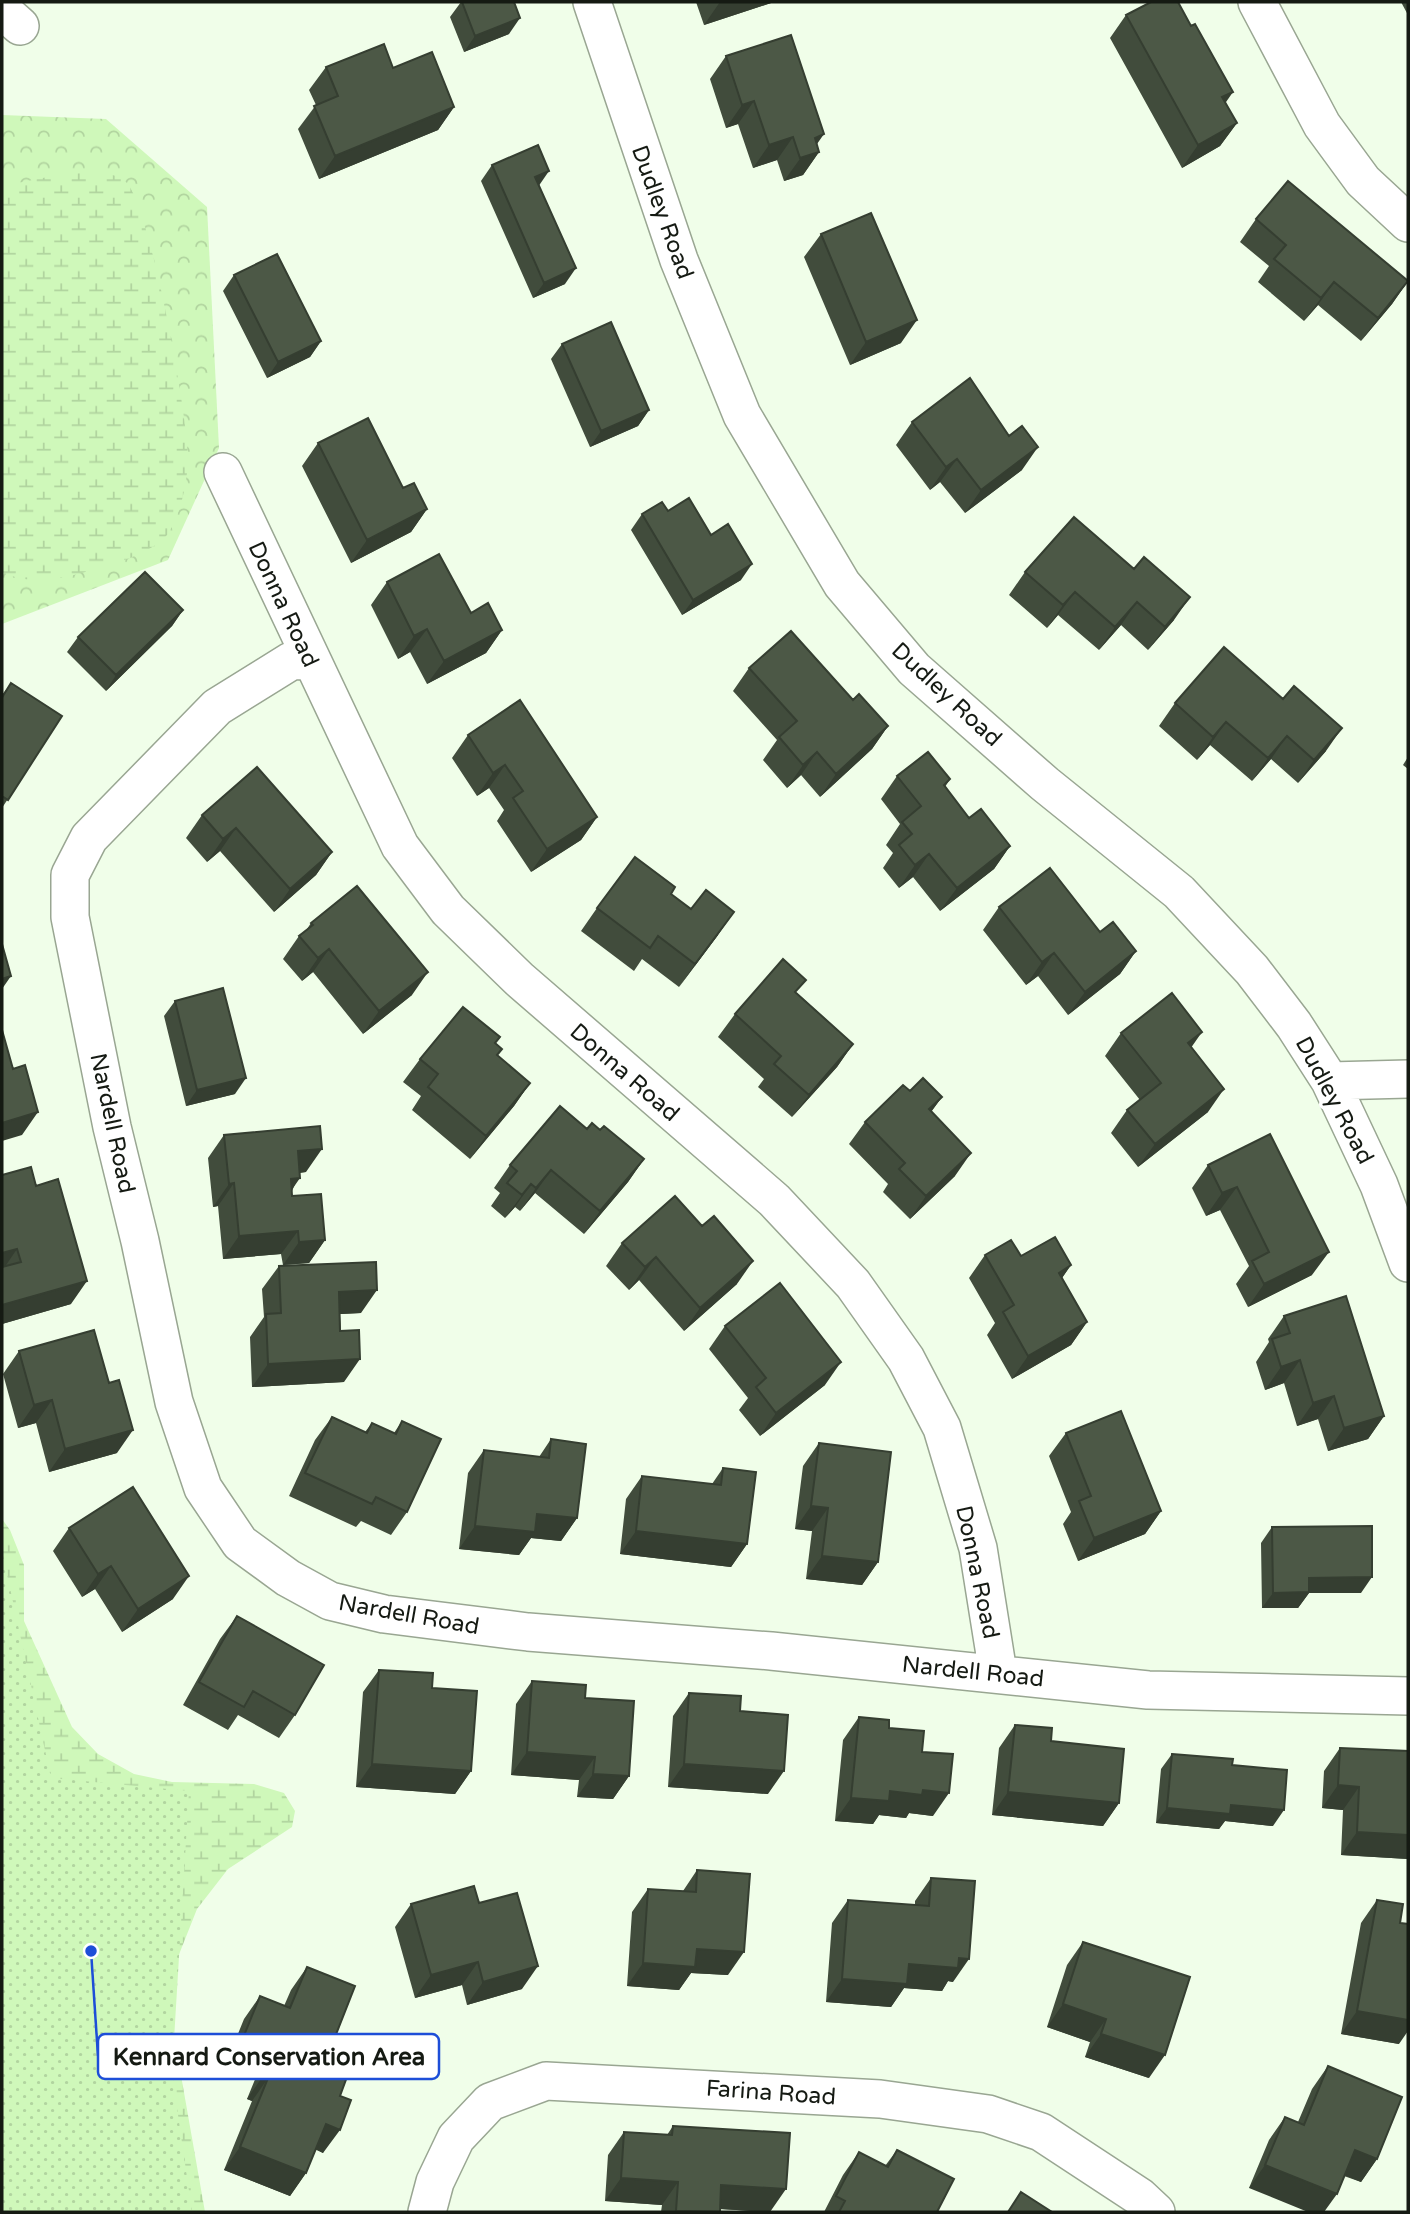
<svg xmlns="http://www.w3.org/2000/svg" width="1410" height="2214" viewBox="0 0 1410 2214" font-family="'Varela Round',sans-serif">
<style>
.forest{fill:url(#forest-crowns)}
.wetland{fill:url(#wetland-marsh)}
.park{fill:url(#park-dots)}
.lines{fill:none;stroke-linecap:round;stroke-linejoin:round}
.minor-casing{stroke:#99a692;stroke-width:40}
.minor{stroke:#fff;stroke-width:37}
.wall{fill:#414c3c}
.shaded-wall{fill:#353e31}
.building{fill:#4c5846;stroke:#353e31;stroke-width:2}
.labels{text-anchor:middle;stroke-width:7;stroke-linejoin:round;paint-order:stroke}
.street-label{font-size:23px;fill:#151a13;stroke:#fff}
.leader{fill:none;stroke:#1d4ed8;stroke-width:2.5}
.callout-dot{fill:#1d4ed8;stroke:#fff;stroke-width:2.5}
.callout{fill:#fff;stroke:#1d4ed8;stroke-width:2.5}
.callout-label{font-size:24px;text-anchor:middle;font-weight:bold;fill:#151a13}
</style>
<defs>
<pattern id="forest-crowns" width="20" height="18" patternUnits="userSpaceOnUse" patternTransform="scale(1.75)"><rect width="20" height="18" fill="#cff8ba"/><path d="M2 6a3 3 0 1 1 6 0M12 15a3 3 0 1 1 6 0" fill="none" stroke="#b1d49f"/></pattern>
<pattern id="wetland-marsh" width="20" height="14" patternUnits="userSpaceOnUse" patternTransform="scale(1.75)"><rect width="20" height="14" fill="#cff8ba"/><path d="M1 5h8M5 5V1M11 12h8M15 12V8" fill="none" stroke="#b1d49f"/></pattern>
<pattern id="park-dots" width="8" height="8" patternUnits="userSpaceOnUse" patternTransform="scale(1.75)"><rect width="8" height="8" fill="#cff8ba"/><path d="M2 2h.1M6 6h.1" fill="none" stroke="#b1d49f" stroke-width="1.8" stroke-linecap="round"/></pattern>
</defs>
<rect width="100%" height="100%" fill="#f0fee9"/>
<path class="forest" d="M2 115 106 119 207 207 219 448 168 560 2 624Z"/>
<path class="wetland" d="M58 175C77 174 110 168 126 182 150 205 189 421 188 460 187 483 181 513 169 532 158 551 110 566 89 571 59 579 31 586 2 572V186Z
M2 1519 10 1530 24 1565V1621L72 1727 98 1754 134 1774 172 1782 254 1784 284 1793 295 1811 292 1827 228 1869 197 1909 176 1962 169 2007 205 2212H22L2 1840Z"/>
<path class="park" d="M2 1551 51 1778 189 1791 172 2073 192 2212H2Z"/>
<g class="lines">
<defs>
<path id="minor" d="M592 2 679 260 742 415 842 584 914 669 1045 784 1179 892 1252 970 1294 1025 1330 1081 1379 1185 1408 1263
M1257 2 1322 125 1363 181 1408 223
M2 10 20 26
M223 472 400 846 448 910 519 979 774 1200 853 1284 906 1359 942 1428 978 1548 998 1673
M310 660 291 661 217 707 89 838 70 875V917L112 1127 140 1241 174 1402 203 1488 240 1543 288 1578 330 1601 384 1614 528 1632 771 1651 1148 1690 1408 1696
M1330 1081 1408 1079
M427 2212 435 2182 456 2138 490 2102 546 2081 880 2099 988 2114 1041 2132 1140 2197 1156 2212"/>
</defs>
<use href="#minor" class="minor-casing"/>
<use href="#minor" class="minor"/>
</g>
<path class="wall" d="M461 2H514L509 34 464 52 450 17Z
M696 2H772L771 3 704 25Z
M1401 2H1408V15Z
M1126 15 1225 102 1237 123 1220 146 1182 168 1110 38Z
M726 56 817 145 819 152 803 175 784 181 777 160 753 168 738 124 726 128 710 79Z
M326 67 454 107 438 130 319 179 298 129 316 105 309 90Z
M492 165 539 185 565 284 533 298 481 181Z
M1256 219 1408 281 1392 304 1361 341 1318 305 1304 321 1258 282 1269 266 1240 242Z
M821 234 901 343 850 365 804 257Z
M234 275 321 341 310 357 267 378 223 291Z
M562 344 649 410 638 426 590 447 551 359Z
M912 422 1022 470 965 513 940 482 930 490 896 445Z
M318 443 427 509 411 532 351 563 302 466Z
M668 511 711 535 741 580 682 615 631 530 642 514Z
M1074 517 1174 620 1148 650 1121 625 1099 650 1058 615 1047 628 1009 595 1025 572Z
M387 582 471 613 502 630 486 653 427 684 410 652 398 659 371 605Z
M183 610 172 626 106 691 67 652 78 637Z
M1224 647 1326 751 1298 783 1271 759 1252 781 1210 745 1197 760 1159 726 1175 703Z
M749 668 853 700 888 726 872 749 820 797 801 775 787 788 763 760 777 740 733 691Z
M11 683 62 716 2 808V695Z
M468 735 597 817 581 840 531 872 497 821 504 810 489 788 477 796 452 758Z
M1408 757V769L1403 765Z
M897 776 950 779 945 787 969 818 1010 846 994 869 940 911 913 877 899 888 883 868 893 853 886 845 900 824 881 799Z
M202 815 332 852 316 875 274 912 220 851 207 862 186 838Z
M671 894 718 935 679 987 642 959 634 971 581 931 597 908Z
M999 907 1100 932 1136 951 1120 974 1068 1015 1038 976 1026 985 983 930Z
M311 923 412 995 363 1034 313 972 302 981 283 959 299 936 305 932Z
M797 993 853 1044 837 1067 792 1117 758 1087 764 1079 718 1037 735 1014Z
M175 1001 235 1094 186 1106 164 1016Z
M1121 1033 1192 1047 1208 1112 1138 1167 1111 1133 1127 1110 1140 1100 1105 1056Z
M495 1043 498 1056 530 1083 514 1106 470 1159 412 1110 421 1096 403 1082 420 1059Z
M910 1091 942 1097 931 1112 955 1176 910 1219 883 1192 888 1184 849 1144 865 1122Z
M587 1129 600 1130 644 1159 628 1182 584 1234 535 1193 520 1211 515 1207 505 1218 491 1206 500 1193 494 1188 510 1165Z
M1270 1134 1312 1275 1248 1307 1236 1284 1249 1266 1220 1210 1206 1216 1192 1188 1208 1165Z
M224 1135 306 1172 300 1173 292 1191V1196L325 1240 309 1263 283 1265 281 1254 223 1259 218 1206 213 1207 208 1158Z
M2 1175 71 1304 2 1324Z
M622 1243 737 1284 684 1331 639 1280 629 1290 606 1266Z
M985 1255 1021 1256 1071 1265 1062 1278 1087 1322 1071 1345 1012 1379 987 1335 995 1323 969 1278Z
M279 1266 361 1313 340 1314 344 1382 252 1387 250 1337 264 1317 262 1289Z
M1284 1316 1384 1416 1368 1439 1328 1451 1318 1419 1297 1426 1284 1383 1265 1390 1256 1362 1269 1342 1268 1339Z
M725 1326 825 1385 760 1436 739 1410 748 1398 709 1349Z
M19 1351 109 1383 117 1453 49 1472 36 1423 18 1428 3 1374Z
M332 1417 365 1432 372 1423 394 1433 402 1421 407 1512 391 1535 361 1521 356 1527 289 1496 315 1440Z
M1066 1433 1161 1511 1145 1534 1078 1561 1063 1524 1071 1512 1049 1456Z
M551 1439 577 1518 561 1541 531 1538 519 1555 459 1549 468 1473 484 1450 539 1457Z
M819 1443 878 1562 862 1585 806 1579 812 1531 795 1529 803 1466Z
M723 1468 747 1544 731 1567 620 1554 626 1499 642 1476 712 1484Z
M1272 1527 1361 1593H1309L1298 1608H1262L1261 1543Z
M69 1528 173 1599 122 1632 95 1589 82 1597 53 1551Z
M237 1616 295 1715 279 1738 238 1715 228 1730 183 1705 220 1639Z
M379 1670 432 1688 471 1771 455 1794 356 1787 363 1692Z
M532 1681 585 1698 629 1776 613 1799 577 1797 579 1780 511 1775 516 1704Z
M689 1693 768 1794 668 1787 673 1716Z
M859 1717 889 1728 922 1752 933 1816 909 1813 906 1818 879 1815 873 1824 835 1821 843 1740Z
M1015 1725 1051 1741 1119 1803 1103 1826 992 1815 999 1748Z
M1340 1748 1408 1859 1341 1855 1343 1810 1322 1808 1324 1771Z
M1172 1754 1232 1765 1273 1826 1225 1821 1219 1829 1156 1823 1161 1769Z
M697 1870 728 1975 691 1973 679 1990 627 1986 632 1912 648 1889 683 1891Z
M931 1878 953 1982 948 1981 942 1991 904 1988 891 2007 826 2002 832 1923 848 1900 915 1905V1901Z
M1377 1900 1400 1923 1399 2044 1341 2034 1361 1923Z
M479 1903 522 1989 467 2005 462 1985 415 1998 395 1927 411 1904Z
M1083 1942 1149 2078 1085 2057 1090 2042 1047 2027 1067 1965Z
M307 1967 324 2065 340 2096 323 2153 316 2149 306 2173 290 2196 224 2170 252 2101 247 2099 258 2072 227 2061 244 2019 260 1996 284 2006 291 1990Z
M1328 2066 1377 2159 1361 2182 1344 2176 1249 2188 1269 2140 1285 2117 1298 2122 1312 2089Z
M673 2126 770 2212 720 2209V2212H661L662 2205 605 2201 608 2155 624 2132 667 2135Z
M897 2150 937 2212H824L843 2175 859 2152 885 2166Z"/>
<path class="shaded-wall" d="M720 2H772L771 3 704 25Z
M520 18 509 34 464 52 475 36Z
M1233 92 1217 115 1222 97Z
M754 101 738 124 726 128 742 105Z
M454 107 438 130 319 179 335 156Z
M1237 123 1220 146 1182 168 1198 145Z
M824 134 810 154 819 152 803 175 784 181 815 138Z
M793 137 777 160 753 168 769 145Z
M549 171 538 187 535 177Z
M576 268 565 284 533 298 544 283Z
M1408 281 1392 304 1361 341 1378 318Z
M1334 282 1318 305 1304 321 1321 298Z
M917 320 901 343 850 365 866 342Z
M321 341 310 357 267 378 278 362Z
M649 410 638 426 590 447 601 431Z
M1038 447 1022 470 965 513 981 490Z
M957 459 940 482 930 490 946 467Z
M427 509 411 532 351 563 367 540Z
M752 564 741 580 682 615 693 600Z
M1075 592 1058 615 1047 628 1063 605Z
M1190 597 1174 620 1148 650 1165 627Z
M1137 602 1121 625 1099 650 1115 627Z
M183 610 172 626 106 691 116 675Z
M427 629 410 652 398 659 414 636Z
M502 630 486 653 427 684 444 661Z
M1226 722 1210 745 1197 760 1213 737Z
M888 726 872 749 820 797 836 774Z
M1342 728 1326 751 1298 783 1314 760Z
M1287 736 1271 759 1252 781 1268 758Z
M817 752 801 775 787 788 803 765Z
M505 765 489 788 477 796 493 773Z
M597 817 581 840 531 872 547 849Z
M236 828 220 851 207 862 223 839Z
M1010 846 994 869 940 911 957 888Z
M332 852 316 875 274 912 290 889Z
M929 854 913 877 899 888 915 865Z
M734 912 718 935 679 987 695 964Z
M329 949 313 972 302 981 318 958Z
M1136 951 1120 974 1068 1015 1085 992Z
M1054 953 1038 976 1026 985 1042 962Z
M428 972 412 995 363 1034 379 1011Z
M11 976 2 989V979Z
M1202 1032 1186 1055 1188 1043Z
M853 1044 837 1067 792 1117 809 1095Z
M246 1078 235 1094 186 1106 197 1090Z
M530 1083 514 1106 470 1159 486 1136Z
M1224 1089 1208 1112 1138 1167 1155 1144Z
M942 1097 925 1120 929 1109Z
M38 1112 22 1135 2 1141V1123Z
M322 1149 306 1172 282 1174 298 1151Z
M971 1153 955 1176 910 1219 926 1196Z
M644 1159 628 1182 584 1234 600 1211Z
M551 1170 535 1193 520 1211 536 1188Z
M300 1178 284 1201 291 1179Z
M234 1183 218 1206 213 1207 229 1184Z
M531 1184 515 1207 505 1218 522 1195Z
M1237 1187 1220 1210 1206 1216 1222 1193Z
M298 1231 281 1254 223 1259 239 1236Z
M325 1240 309 1263 283 1265 299 1242Z
M17 1249 2 1271V1253Z
M1329 1252 1312 1275 1248 1307 1264 1284Z
M656 1257 639 1280 629 1290 645 1267Z
M753 1261 737 1284 684 1331 700 1308Z
M1071 1265 1055 1288 1059 1273Z
M87 1281 71 1304 2 1324V1305Z
M377 1290 361 1313 322 1315 339 1292Z
M1087 1322 1071 1345 1012 1379 1028 1356Z
M360 1359 344 1382 252 1387 268 1364Z
M1300 1360 1284 1383 1265 1390 1281 1367Z
M841 1362 825 1385 760 1436 776 1413Z
M1334 1396 1318 1419 1297 1426 1313 1403Z
M52 1400 36 1423 18 1428 34 1405Z
M1384 1416 1368 1439 1328 1451 1344 1428Z
M133 1430 117 1453 49 1472 65 1449Z
M811 1506 828 1508 812 1531 795 1529Z
M1161 1511 1145 1534 1078 1561 1094 1538Z
M537 1514 577 1518 561 1541 531 1538 519 1555 459 1549 475 1526Z
M636 1531 747 1544 731 1567 620 1554Z
M822 1556 878 1562 862 1585 806 1579Z
M111 1566 95 1589 82 1597 98 1574Z
M189 1576 173 1599 122 1632 138 1609Z
M1372 1577 1361 1593H1309L1298 1608H1262L1273 1593 1309 1578Z
M527 1752 595 1757 579 1780 511 1775Z
M372 1764 471 1771 455 1794 356 1787Z
M684 1764 784 1771 768 1794 668 1787Z
M593 1774 629 1776 613 1799 577 1797Z
M1338 1785 1359 1787 1343 1810 1322 1808Z
M923 1790 949 1793 933 1816 909 1813 906 1818 879 1815 873 1824 835 1821 851 1798 890 1791Z
M1008 1792 1119 1803 1103 1826 992 1815Z
M1231 1805 1284 1810 1273 1826 1225 1821 1219 1829 1156 1823 1167 1808Z
M1357 1832 1408 1835V1859L1341 1855Z
M697 1949 744 1952 728 1975 691 1973 679 1990 627 1986 643 1963Z
M959 1958 969 1959 953 1982 948 1981 942 1991 904 1988 891 2007 826 2002 842 1979 909 1964Z
M478 1962 462 1985 415 1998 431 1975Z
M538 1966 522 1989 467 2005 483 1982Z
M1063 2004 1106 2019 1090 2042 1047 2027Z
M1357 2011 1408 2020V2031L1399 2044 1341 2034Z
M1101 2034 1165 2055 1149 2078 1085 2057Z
M243 2038 274 2049 258 2072 227 2061Z
M263 2076 268 2078 252 2101 247 2099Z
M326 2124 340 2130 323 2153 310 2147Z
M240 2147 306 2173 290 2196 224 2170Z
M1355 2150 1377 2159 1361 2182 1339 2173Z
M1265 2165 1337 2194 1324 2212H1308L1249 2188Z
M621 2178 678 2182 662 2205 605 2201Z
M721 2185 786 2189 770 2212 705 2208Z"/>
<path class="building" d="M462 2H514L520 18 475 36Z
M1151 2H1178L1191 26 1195 24 1233 92 1222 97 1237 123 1198 145 1126 15Z
M791 35 824 134 815 138 819 152 800 158 793 137 769 145 754 101 742 105 726 56Z
M384 44 393 68 432 52 454 107 335 156 314 106 338 96 326 67Z
M538 145 549 171 535 177 576 268 544 283 492 165Z
M1288 181 1408 281 1378 318 1334 282 1321 298 1274 259 1286 245 1256 219Z
M871 213 917 320 866 342 821 234Z
M277 254 321 341 278 362 234 275Z
M611 322 649 410 601 431 562 344Z
M970 378 1009 436 1022 426 1038 447 981 490 957 459 946 467 912 422Z
M368 418 403 488 414 483 427 509 367 540 318 443Z
M689 498 711 535 728 524 752 564 693 600 642 514 662 502 668 511Z
M1074 517 1134 569 1144 557 1190 597 1165 627 1137 602 1115 627 1075 592 1063 605 1025 572Z
M439 554 471 613 488 603 502 630 444 661 427 629 414 636 387 582Z
M145 572 183 610 116 675 78 637Z
M791 631 853 700 859 694 888 726 836 774 817 752 803 765 779 737 797 721 749 668Z
M1224 647 1283 699 1294 686 1342 728 1314 760 1287 736 1268 758 1226 722 1213 737 1175 703Z
M11 683 62 716 8 800 2 796V695L3 696Z
M520 700 597 817 547 849 513 798 523 791 505 765 493 773 468 735Z
M928 752 950 779 944 785 969 818 981 809 1010 846 957 888 929 854 915 865 899 845 912 834 902 822 921 806 897 776Z
M257 767 332 852 290 889 236 828 223 839 202 815Z
M635 857 675 887 671 894 691 909 706 890 734 912 695 964 658 936 650 948 597 908Z
M1050 868 1100 932 1113 922 1136 951 1085 992 1054 953 1042 962 999 907Z
M357 886 428 972 379 1011 329 949 318 958 299 936 313 925 311 923Z
M2 944 11 976 2 979Z
M783 959 806 980 795 992 853 1044 809 1095 774 1064 781 1056 735 1014Z
M223 988 246 1078 197 1090 175 1001Z
M1172 993 1202 1032 1188 1043 1224 1089 1155 1144 1127 1110 1161 1083 1121 1033Z
M463 1007 500 1037 495 1043 502 1049 497 1055 530 1083 486 1136 428 1087 438 1074 420 1059Z
M2 1030 13 1069 25 1065 38 1112 2 1123Z
M923 1078 942 1097 929 1109 971 1153 926 1196 899 1169 905 1163 865 1122 903 1085 910 1091Z
M560 1106 587 1129 592 1123 600 1130 604 1126 644 1159 600 1211 551 1170 536 1188 531 1184 522 1195 507 1183 517 1171 510 1165Z
M320 1126 322 1149 298 1151 300 1178 291 1179 292 1196 321 1194 325 1240 299 1242 298 1231 239 1236 234 1183 229 1184 224 1135Z
M1270 1134 1329 1252 1264 1284 1252 1261 1269 1252 1237 1187 1222 1193 1208 1165Z
M31 1167 36 1186 58 1179 87 1281 2 1305V1267L21 1262 17 1249 2 1253V1175Z
M675 1196 702 1226 714 1216 753 1261 700 1308 656 1257 645 1267 622 1243Z
M1055 1237 1071 1265 1059 1273 1087 1322 1028 1356 1003 1312 1014 1305 985 1255 1011 1240 1021 1256Z
M376 1262 377 1290 339 1292 340 1331 359 1330 360 1359 268 1364 266 1314 281 1313 279 1266Z
M780 1283 841 1362 776 1413 756 1387 766 1378 725 1326Z
M1346 1296 1384 1416 1344 1428 1334 1396 1313 1403 1300 1360 1281 1367 1272 1339 1290 1333 1284 1316Z
M94 1330 109 1383 119 1380 133 1430 65 1449 52 1400 34 1405 19 1351Z
M1121 1411 1161 1511 1094 1538 1079 1501 1091 1496 1066 1433Z
M332 1417 367 1433 372 1423 396 1434 402 1421 441 1439 407 1512 376 1497 372 1504 305 1473Z
M551 1439 586 1444 577 1518 537 1514 535 1532 475 1526 484 1450 549 1458Z
M819 1443 891 1452 878 1562 822 1556 828 1508 811 1506Z
M723 1468 756 1472 747 1544 636 1531 642 1476 721 1485Z
M133 1487 189 1576 138 1609 111 1566 98 1574 69 1528Z
M1372 1526V1577L1309 1578V1592L1273 1593 1272 1527Z
M237 1616 324 1665 295 1715 253 1691 244 1707 199 1682Z
M379 1670 433 1673 432 1688 477 1691 471 1771 372 1764Z
M532 1681 586 1685 585 1698 634 1701 629 1776 593 1774 595 1757 527 1752Z
M689 1693 741 1696 740 1711 788 1715 784 1771 684 1764Z
M859 1717 889 1720V1728L924 1731 922 1752 953 1754 949 1793 923 1790 922 1795 890 1791 889 1801 851 1798Z
M1015 1725 1052 1728 1051 1741 1124 1749 1119 1803 1008 1792Z
M1340 1748 1408 1751V1835L1357 1832 1359 1787 1338 1785Z
M1172 1754 1233 1759 1232 1765 1287 1770 1284 1810 1231 1805 1230 1814 1167 1808Z
M697 1870 750 1874 744 1952 697 1949 695 1967 643 1963 648 1889 696 1892Z
M931 1878 975 1881 969 1959 959 1958 958 1968 909 1964 907 1984 842 1979 848 1900 929 1906Z
M474 1886 479 1903 517 1893 538 1966 483 1982 478 1962 431 1975 411 1904Z
M1377 1900 1403 1904 1400 1923 1408 1924V2020L1357 2011Z
M1083 1942 1190 1977 1165 2055 1101 2034 1106 2019 1063 2004Z
M307 1967 355 1986 324 2065 348 2074 340 2096 351 2100 340 2130 326 2124 306 2173 240 2147 268 2078 263 2076 274 2049 243 2038 260 1996 290 2008Z
M1328 2066 1402 2097 1377 2159 1355 2150 1337 2194 1265 2165 1285 2117 1304 2125Z
M673 2126 790 2133 786 2189 721 2185 720 2212 676 2211 678 2182 621 2178 624 2132 672 2135Z
M897 2150 954 2179 937 2212H839L845 2201 836 2196 859 2152 888 2167Z
M1021 2192 1052 2212H1008Z"/>
<g class="labels">
<g class="street-label">
<text transform="translate(663 212) rotate(70)" y="8">Dudley Road</text>
<text transform="translate(284 604) rotate(65)" y="8">Donna Road</text>
<text transform="translate(947 694) rotate(43)" y="8">Dudley Road</text>
<text transform="translate(625 1072) rotate(41)" y="8">Donna Road</text>
<text transform="translate(1335 1100) rotate(62)" y="8">Dudley Road</text>
<text transform="translate(113 1123) rotate(78)" y="8">Nardell Road</text>
<text transform="translate(978 1572) rotate(78)" y="8">Donna Road</text>
<text transform="translate(409 1614) rotate(10)" y="8">Nardell Road</text>
<text transform="translate(973 1671) rotate(6)" y="8">Nardell Road</text>
<text transform="translate(771 2092) rotate(4)" y="8">Farina Road</text>
</g>
</g>
<path class="leader" d="M91 1951L98 2056"/>
<circle class="callout-dot" cx="91" cy="1951" r="7"/>
<rect class="callout" x="98" y="2034" width="341" height="45" rx="7"/>
<g class="callout-label">
<text x="269" y="2065">Kennard Conservation Area</text>
</g>
<rect width="1410" height="2214" fill="none" stroke="#151a13" stroke-width="7"/>
</svg>
